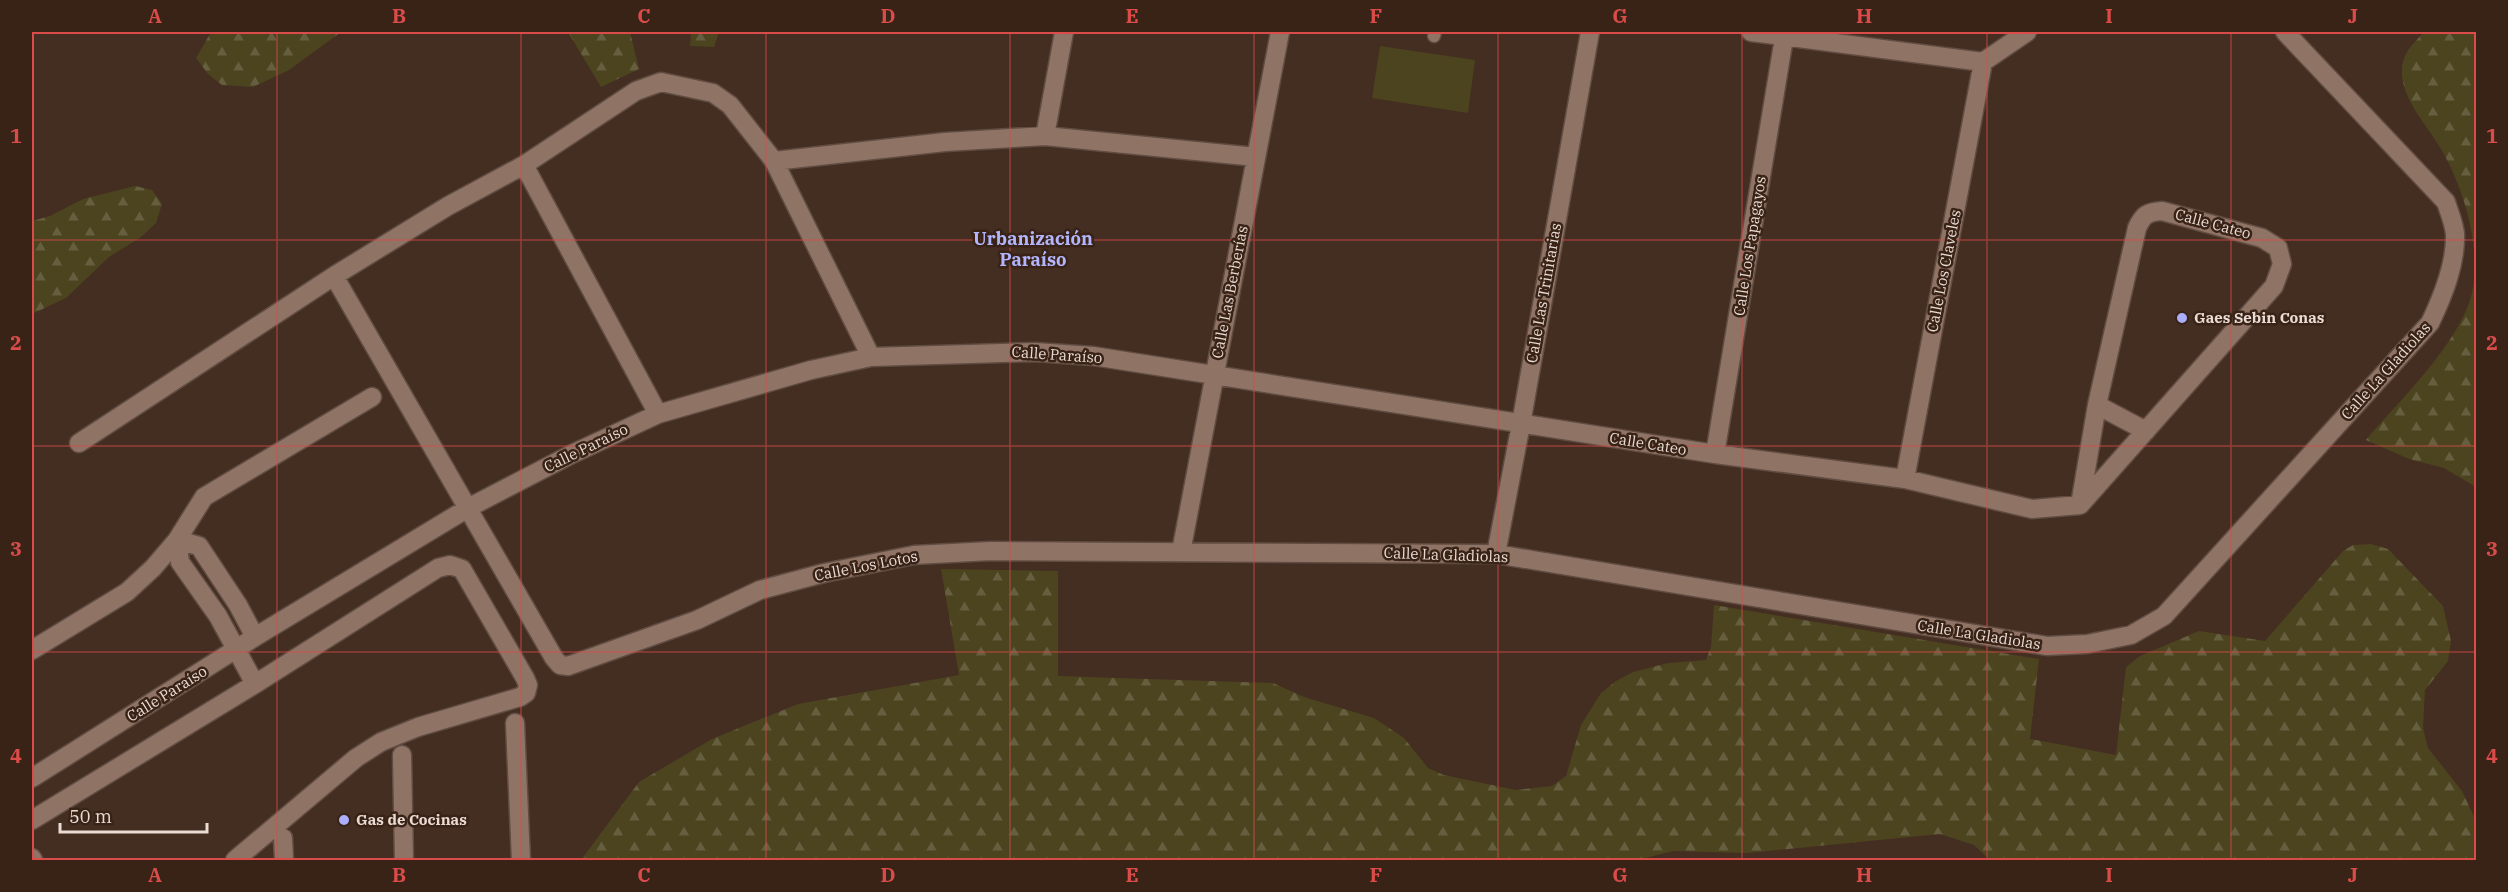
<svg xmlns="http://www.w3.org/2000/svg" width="2508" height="892" viewBox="0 0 2508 892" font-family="'IBM Plex Serif',serif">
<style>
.green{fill:#4b441f}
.forest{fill:url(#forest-firs)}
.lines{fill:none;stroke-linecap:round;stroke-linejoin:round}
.lane-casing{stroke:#604c42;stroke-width:15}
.street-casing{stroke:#604c42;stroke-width:21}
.lane{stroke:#8f7466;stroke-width:12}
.street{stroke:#8f7466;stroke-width:18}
.grid{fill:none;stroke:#da4c4a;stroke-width:1.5;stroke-opacity:0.55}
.poi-dot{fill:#abaffb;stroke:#392317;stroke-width:2}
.labels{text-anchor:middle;stroke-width:5;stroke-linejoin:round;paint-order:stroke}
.street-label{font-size:15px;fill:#eadbd3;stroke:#392317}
.poi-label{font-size:15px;font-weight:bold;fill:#eadbd3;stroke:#392317;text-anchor:start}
.quarter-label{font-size:18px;font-weight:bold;fill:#b3b6fd;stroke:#392317}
.neatline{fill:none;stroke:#da4c4a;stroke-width:2}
.grid-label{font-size:20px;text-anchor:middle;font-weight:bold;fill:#da4c4a}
</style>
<defs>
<pattern id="forest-firs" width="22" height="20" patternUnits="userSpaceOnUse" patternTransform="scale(1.5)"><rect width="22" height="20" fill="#4b441f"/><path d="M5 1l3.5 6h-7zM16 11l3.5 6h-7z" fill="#655e3f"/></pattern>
</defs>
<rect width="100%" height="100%" fill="#442d21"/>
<path class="green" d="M1380 46 1475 60 1468 113 1372 98Z"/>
<path class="forest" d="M211 32H341L289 70 253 87 222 85 208 74 196 58Z
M568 32H630L639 69 601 87Z
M691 32H719L714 47 690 46Z
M2424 32H2476V487L2444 468 2409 459 2366 440C2399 401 2460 343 2472 293 2482 249 2464 188 2441 149 2428 126 2400 98 2402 69 2403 52 2413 44 2424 32Z
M135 186 152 190 162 204 156 223 141 237 109 257 66 298 32 314V221L50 216 83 199Z
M2371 544 2388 549 2443 606 2451 641 2448 661 2425 690 2423 728 2428 748 2462 791 2476 821V860H1990L1974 845 1940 834 1747 853 1673 851 1638 860H581L639 782 712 739 798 704 959 675 941 569 1058 571V676L1273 683 1304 697 1374 718 1404 738 1428 768 1444 775 1516 790 1552 786 1566 776 1581 725 1601 693 1616 681 1633 672 1668 663 1706 660 1711 647 1714 605 2039 659 2030 739 2116 755 2126 667 2140 656 2199 631 2265 641 2343 551 2353 545Z"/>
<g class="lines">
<defs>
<path id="lane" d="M1434 36 1435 32"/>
<path id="street" d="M1751 32 1983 62 2027 32
M1045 136 1064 32
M774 161 945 142 1045 136 1256 157
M524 165 658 414
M334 276 554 658 560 665 568 666 697 620 760 590 824 573 914 555 991 551 1496 554 2047 646 2087 644 2131 635 2164 616 2430 323C2443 296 2456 264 2455 234 2454 223 2449 212 2446 202L2285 32
M2097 405 2146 431
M79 443 334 276 448 206 524 165 636 91 661 82 713 93 730 105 774 161 871 357
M1715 454 1784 38
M1905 479 1983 62
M1181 552 1280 32
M1496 554 1521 424 1590 32
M255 637 238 605 199 546 177 540 180 562 218 616 255 684
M32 650 127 592 153 568 177 540 204 497 372 397
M515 723 521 860
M402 755 404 860
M32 778 255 637 468 508 572 454 658 414 811 370 871 357 1035 352 1093 356 1715 454 1905 479 2032 509 2080 505 2274 286 2282 264 2278 248 2262 238 2162 211C2147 212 2143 215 2137 228L2097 405 2080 505
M32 820 255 684 438 568 450 565 462 569 525 678 528 685 526 693 520 697 418 727 381 742 356 758 235 860
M283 838 284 860
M32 858 33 860"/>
</defs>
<use href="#lane" class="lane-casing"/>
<use href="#street" class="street-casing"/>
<use href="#lane" class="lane"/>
<use href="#street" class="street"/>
</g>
<path class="grid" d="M277 32V860M521 32V860M766 32V860M1010 32V860M1254 32V860M1498 32V860M1742 32V860M1987 32V860M2231 32V860M32 240H2476M32 446H2476M32 652H2476"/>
<g class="poi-dot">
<circle cx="2182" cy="318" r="6"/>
<circle cx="344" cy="820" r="6"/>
</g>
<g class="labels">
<g class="street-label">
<text transform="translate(2213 224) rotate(15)" y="5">Calle Cateo</text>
<text transform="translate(1750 246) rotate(-81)" y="5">Calle Los Papagayos</text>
<text transform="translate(1944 271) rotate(-79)" y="5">Calle Los Claveles</text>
<text transform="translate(1230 292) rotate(-79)" y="5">Calle Las Berberías</text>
<text transform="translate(1544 293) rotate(-80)" y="5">Calle Las Trinitarias</text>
<text transform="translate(1057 355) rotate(4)" y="5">Calle Paraíso</text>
<text transform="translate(2386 371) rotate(-48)" y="5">Calle La Gladiolas</text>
<text transform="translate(1648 444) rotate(9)" y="5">Calle Cateo</text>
<text transform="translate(586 448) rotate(-26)" y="5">Calle Paraíso</text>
<text transform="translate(1446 555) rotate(2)" y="5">Calle La Gladiolas</text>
<text transform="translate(866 566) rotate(-11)" y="5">Calle Los Lotos</text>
<text transform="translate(1979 635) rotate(9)" y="5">Calle La Gladiolas</text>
<text transform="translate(167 694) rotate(-32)" y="5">Calle Paraíso</text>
</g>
<g class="poi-label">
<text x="2194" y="323">Gaes Sebin Conas</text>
<text x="356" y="825">Gas de Cocinas</text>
</g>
<g class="quarter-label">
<text x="1033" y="245">Urbanización<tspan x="1033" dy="21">Paraíso</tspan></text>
</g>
</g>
<rect width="2508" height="892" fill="none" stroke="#392317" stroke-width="66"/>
<path d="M60 823v9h147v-9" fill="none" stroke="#eadbd3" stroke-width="3"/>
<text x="69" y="823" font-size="18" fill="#eadbd3" stroke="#392317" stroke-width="4.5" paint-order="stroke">50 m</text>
<rect x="33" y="33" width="2442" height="826" class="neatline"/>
<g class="grid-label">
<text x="155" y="23">A</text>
<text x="399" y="23">B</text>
<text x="644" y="23">C</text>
<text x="888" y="23">D</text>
<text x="1132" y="23">E</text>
<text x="1376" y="23">F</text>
<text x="1620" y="23">G</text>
<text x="1864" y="23">H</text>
<text x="2109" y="23">I</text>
<text x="2353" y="23">J</text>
<text x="16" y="143">1</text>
<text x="2492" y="143">1</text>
<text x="16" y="350">2</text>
<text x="2492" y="350">2</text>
<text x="16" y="556">3</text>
<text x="2492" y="556">3</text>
<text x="16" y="763">4</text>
<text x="2492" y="763">4</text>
<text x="155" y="882">A</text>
<text x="399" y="882">B</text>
<text x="644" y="882">C</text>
<text x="888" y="882">D</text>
<text x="1132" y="882">E</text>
<text x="1376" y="882">F</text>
<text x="1620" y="882">G</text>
<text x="1864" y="882">H</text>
<text x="2109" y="882">I</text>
<text x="2353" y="882">J</text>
</g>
</svg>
